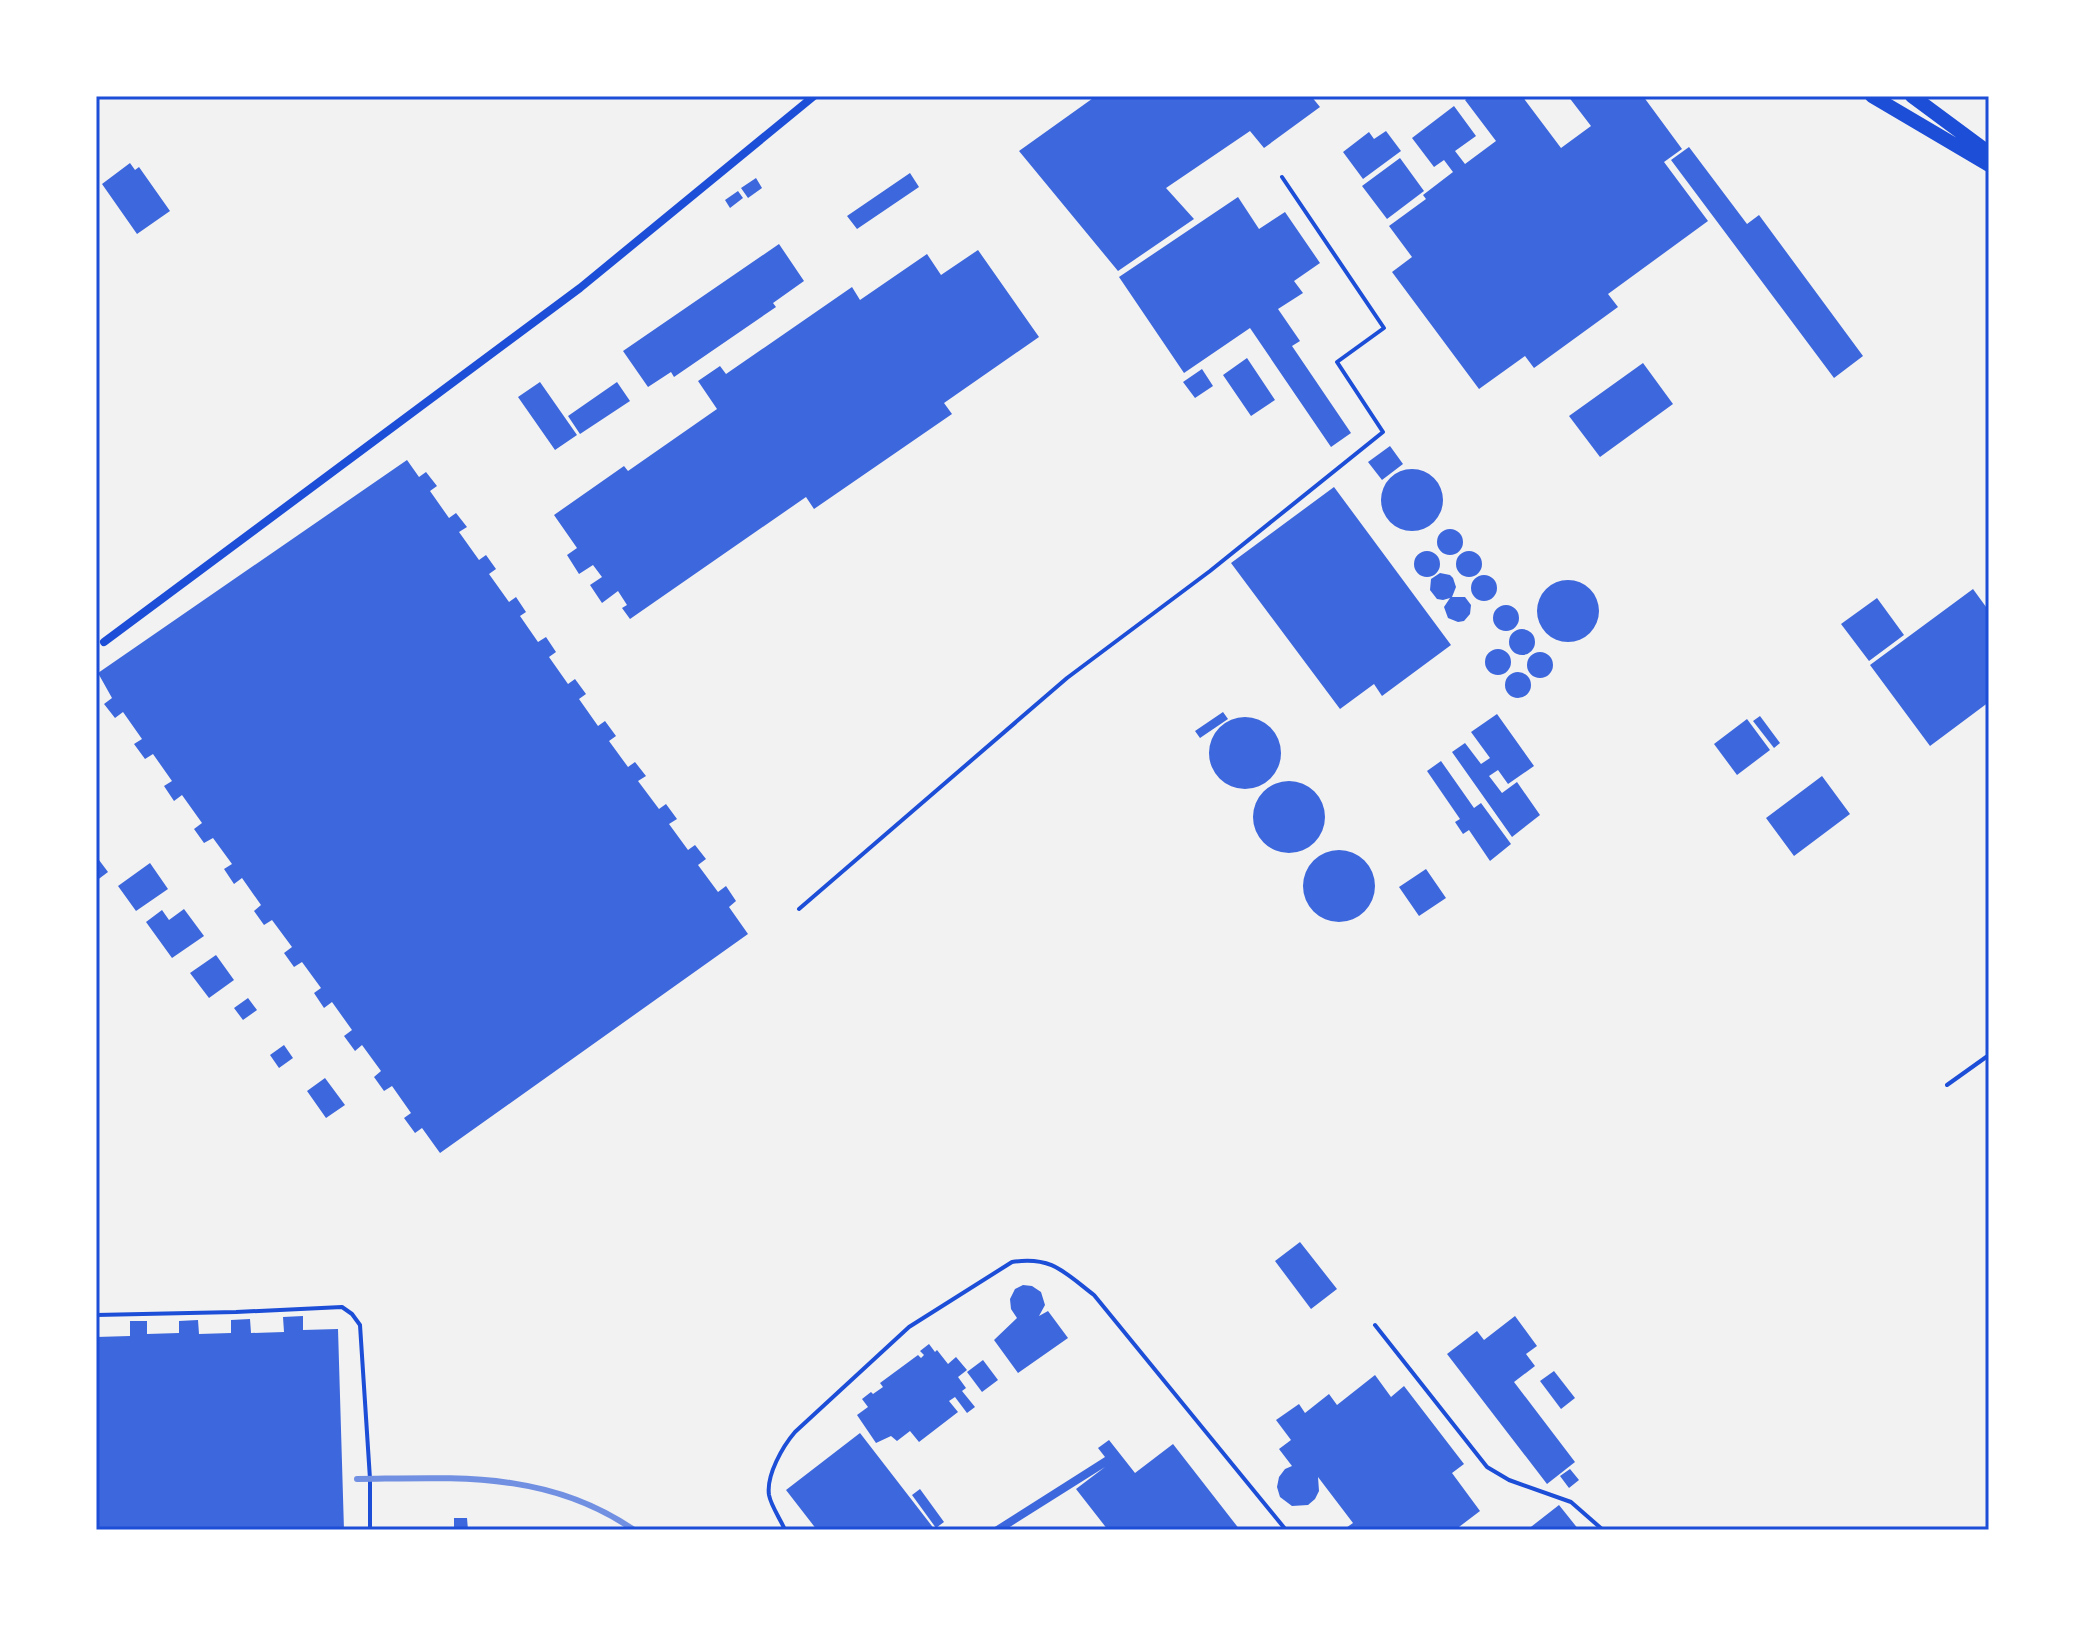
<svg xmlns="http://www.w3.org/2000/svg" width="2085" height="1626" viewBox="0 0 2085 1626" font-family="Lato,sans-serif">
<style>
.building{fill:#3d67dc}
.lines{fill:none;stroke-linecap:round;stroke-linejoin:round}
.service{stroke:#1d4ed8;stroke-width:4}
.minor{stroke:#1d4ed8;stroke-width:8}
.trunk{stroke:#1d4ed8;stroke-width:14}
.rail{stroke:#7290e2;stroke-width:6}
.neatline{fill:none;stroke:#1d4ed8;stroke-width:3}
</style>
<rect width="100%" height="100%" fill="#f2f2f2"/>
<path class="building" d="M1096 96H1311L1320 107 1264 148 1250 131 1166 188 1194 219 1118 271 1019 151Z
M1471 96H1522L1561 148 1591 126 1568 96H1625L1627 99 1631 96H1643L1682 149 1664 162 1708 221 1608 294 1618 307 1534 368 1525 356 1479 389 1392 272 1412 257 1389 226 1426 199 1423 195 1453 172 1444 160 1434 167 1412 138 1454 106 1476 136 1455 151 1465 164 1496 141 1465 100Z
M1386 131 1401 151 1363 179 1343 152 1369 132 1374 139Z
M1689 147 1747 224 1759 215 1863 356 1834 378 1671 160Z
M1400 158 1424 191 1387 219 1362 186Z
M130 163 135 170 139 167 170 211 137 234 102 184Z
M910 173 919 187 857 229 847 216Z
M756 178 762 188 748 198 741 188Z
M738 191 743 198 730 208 725 200Z
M1238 197 1259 229 1285 212 1320 263 1294 281 1303 293 1278 309 1300 341 1292 346 1351 433 1331 447 1250 328 1184 373 1119 277Z
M779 244 804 281 773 303 776 307 674 377 671 372 648 387 623 351Z
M978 250 1039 337 944 403 952 414 814 509 806 497 630 619 622 608 627 605 618 591 602 603 590 585 602 577 593 565 579 574 567 555 577 548 554 515 624 466 628 471 717 409 698 381 720 366 726 374 852 287 860 300 927 254 941 275Z
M1247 358 1275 400 1251 416 1223 375Z
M1643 363 1673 404 1600 457 1569 416Z
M1202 369 1213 386 1195 398 1183 382Z
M540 382 577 435 555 450 518 397Z
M617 382 630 401 580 434 568 416Z
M1390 446 1403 464 1382 480 1368 462Z
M407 460 419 477 426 472 437 486 430 491 449 518 456 513 467 527 459 532 479 560 486 555 496 569 489 574 509 602 516 597 526 612 520 616 538 642 546 637 556 652 549 657 568 684 575 679 586 694 579 699 598 726 605 721 616 736 609 741 628 767 635 762 646 776 638 781 659 809 666 804 677 819 669 824 688 850 695 845 706 859 698 865 718 892 726 886 736 901 729 907 748 934 440 1153 422 1128 415 1133 404 1118 411 1113 392 1086 384 1091 374 1077 381 1071 362 1045 355 1051 344 1036 352 1030 332 1002 324 1008 314 993 321 988 302 962 294 967 284 953 292 947 272 920 264 925 254 911 261 905 242 878 234 884 224 869 232 864 213 838 204 843 194 829 202 823 182 795 174 801 164 786 172 781 153 754 145 759 134 744 142 739 123 712 115 718 104 704 112 698 98 673Z
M1381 500a31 31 0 1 1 62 0a31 31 0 1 1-62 0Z
M1334 487 1451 645 1382 696 1374 684 1340 709 1231 563Z
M1437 542a13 13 0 1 1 26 0a13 13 0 1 1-26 0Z
M1414 564a13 13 0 1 1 26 0a13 13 0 1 1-26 0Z
M1456 564a13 13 0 1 1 26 0a13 13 0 1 1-26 0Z
M1440 573 1450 575 1453 578 1456 587 1452 597H1465L1471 605 1470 614 1464 621 1458 622 1448 618 1444 607 1450 598 1443 600 1437 599 1430 590 1431 579Z
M1471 588a13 13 0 1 1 26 0a13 13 0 1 1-26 0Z
M1537 611a31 31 0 1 1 62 0a31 31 0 1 1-62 0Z
M1973 589 1989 611V702L1930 746 1870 665Z
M1877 598 1904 635 1869 661 1841 624Z
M1493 618a13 13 0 1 1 26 0a13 13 0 1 1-26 0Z
M1509 642a13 13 0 1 1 26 0a13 13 0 1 1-26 0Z
M1485 662a13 13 0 1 1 26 0a13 13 0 1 1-26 0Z
M1527 665a13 13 0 1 1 26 0a13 13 0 1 1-26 0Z
M1505 685a13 13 0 1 1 26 0a13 13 0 1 1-26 0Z
M1223 712 1228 719 1200 738 1195 731Z
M1497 714 1534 766 1508 784 1498 770 1489 776 1502 793 1517 782 1540 815 1512 837 1452 752 1465 743 1481 764 1490 758 1471 732Z
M1760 716 1780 743 1774 748 1753 721Z
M1209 753a36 36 0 1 1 72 0a36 36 0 1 1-72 0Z
M1747 719 1770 750 1737 775 1714 744Z
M1441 761 1474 808 1481 803 1511 844 1490 861 1469 830 1463 834 1455 822 1460 819 1427 771Z
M1822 776 1850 814 1794 856 1766 818Z
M1253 817a36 36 0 1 1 72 0a36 36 0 1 1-72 0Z
M1303 886a36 36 0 1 1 72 0a36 36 0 1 1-72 0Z
M96 856 108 872 96 881Z
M150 863 168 889 136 911 118 886Z
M1426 869 1446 898 1419 916 1399 887Z
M184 909 204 936 172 958 146 922 162 910 169 920Z
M216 955 234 980 209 998 190 973Z
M248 998 257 1010 243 1020 234 1008Z
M284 1045 293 1058 279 1068 270 1055Z
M325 1078 345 1105 326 1118 307 1091Z
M1300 1242 1337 1289 1311 1309 1275 1261Z
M1023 1285 1032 1286 1041 1292 1045 1305 1039 1316 1048 1311 1068 1338 1018 1373 994 1340 1017 1318 1011 1309 1010 1299 1015 1289Z
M303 1316V1330L338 1329 344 1530H96V1337L130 1336V1321H147V1334L179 1333V1321L198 1320 199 1334 231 1333V1320L250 1319 251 1333 284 1332 283 1317Z
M1515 1316 1537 1346 1526 1354 1535 1366 1514 1382 1575 1462 1547 1484 1447 1354 1477 1331 1484 1340Z
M929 1344 935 1352 937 1350 948 1364 956 1357 967 1370 958 1377 966 1388 962 1391 975 1407 967 1413 955 1397 949 1401 958 1412 919 1442 910 1431 897 1441 891 1436 876 1443 857 1415 868 1407 862 1399 871 1392 873 1394 883 1387 880 1383 918 1355 921 1358 924 1355 920 1351Z
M983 1360 998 1380 982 1392 967 1372Z
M1554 1371 1575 1398 1561 1409 1540 1381Z
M1375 1375 1391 1397 1404 1386 1464 1464 1452 1473 1480 1511 1455 1530H1343L1353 1523 1318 1477 1319 1491 1315 1499 1308 1505 1292 1506 1280 1497 1277 1487 1279 1477 1285 1469 1292 1466 1279 1449 1291 1440 1276 1420 1299 1404 1305 1413 1329 1394 1337 1405Z
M860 1433 935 1530H817L786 1490Z
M1109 1440 1135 1473 1173 1444 1240 1530H1108L1076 1489 1105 1467 1005 1530H990L1105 1457 1098 1448Z
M1570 1469 1579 1480 1569 1488 1560 1476Z
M920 1489 944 1522 936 1528 912 1495Z
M1559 1505 1579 1530H1527Z
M454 1518H467L468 1530H454Z"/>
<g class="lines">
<path class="service" d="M799 909 1067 678 1210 571 1383 432 1337 362 1384 328 1282 177
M1947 1085 1989 1055
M96 1315 236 1312 342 1307 352 1314 360 1325 370 1479V1530
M1375 1325 1487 1467 1509 1480 1571 1502 1603 1530
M785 1530C781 1520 771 1506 769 1495 766 1475 783 1446 795 1432L909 1327 1012 1262C1052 1256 1064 1272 1094 1295L1286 1530"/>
<path class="minor" d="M104 642 580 288 814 96"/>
<path class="trunk" d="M1872 96 1989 165
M1912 96 1989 153"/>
<path class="rail" d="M357 1479C456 1478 547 1470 634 1530"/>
</g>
<rect width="2085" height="1626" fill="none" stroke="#ffffff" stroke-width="196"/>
<rect x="98" y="98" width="1889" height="1430" class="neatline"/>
</svg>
